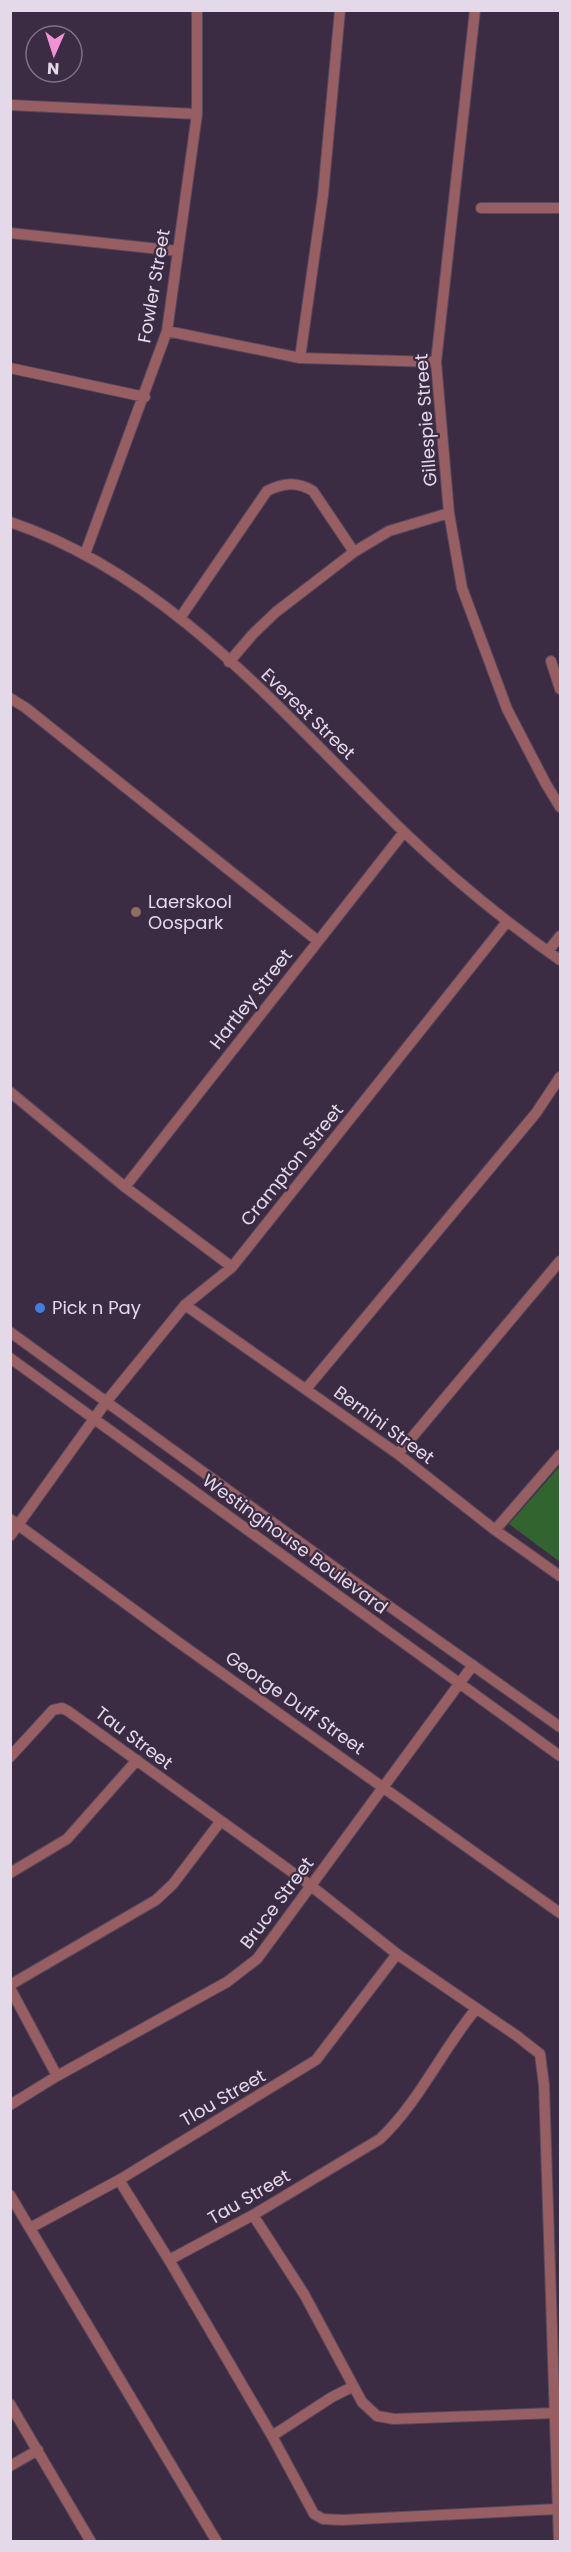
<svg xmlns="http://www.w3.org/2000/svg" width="571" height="2552" viewBox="0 0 571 2552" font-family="Poppins,sans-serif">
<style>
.green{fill:#32642f}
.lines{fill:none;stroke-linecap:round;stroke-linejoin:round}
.minor-casing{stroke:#56485e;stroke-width:12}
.minor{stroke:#975f61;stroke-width:10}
.education-dot{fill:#8d6e63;stroke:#3b2c44;stroke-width:2}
.shop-dot{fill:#3f7fe0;stroke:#3b2c44;stroke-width:2}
.labels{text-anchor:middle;stroke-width:4.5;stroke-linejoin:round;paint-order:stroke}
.street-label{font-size:18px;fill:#e3d9e9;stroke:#3b2c44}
.poi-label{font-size:18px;fill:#e3d9e9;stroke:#3b2c44;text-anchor:start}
</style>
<rect width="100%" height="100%" fill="#3b2c44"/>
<path class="green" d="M560 1466V1562L509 1524Z"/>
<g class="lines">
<defs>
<path id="minor" d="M475 10 436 362 449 513 462 588 507 709 546 784 560 807
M10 105 197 114
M481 208H560
M10 233 178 251
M167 331 300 358 436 362
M300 358 323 195 340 10
M10 368 145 397
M10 522C171 576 285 717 403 831 452 878 504 921 560 960
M85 554 167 331 197 114V10
M180 618 267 491C283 483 297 481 313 491L354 552
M551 661 560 689
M229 662 253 634 276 612 354 552 389 531 449 513
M10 698 26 708 318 941
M548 951 560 936
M10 1092 125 1187 232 1267
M125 1187 404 832
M185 1305 398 1454 495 1530 560 1576
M10 1332 352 1580 560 1727
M10 1358 560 1756
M306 1389 536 1113 560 1077
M398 1454 560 1261
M10 1519 178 1642 560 1913
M495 1530 560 1455
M10 1536 106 1402 185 1305 232 1267 506 923
M10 1757 53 1710 62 1708 68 1711 310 1885 397 1954 517 2036 540 2054 544 2085 559 2542
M10 1873 67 1839 137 1760
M10 1985 156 1900 173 1884 220 1822
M10 1988 57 2076
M476 2009C442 2050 419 2102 380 2139L253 2215 169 2260 272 2436 314 2514 323 2519 342 2520 557 2509
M10 2105 57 2076 227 1982 257 1959 473 1665
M119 2180 169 2260
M10 2195 217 2542
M253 2215 304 2294 362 2402 377 2416 394 2419 554 2413
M30 2228 119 2180 316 2060 397 1954
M10 2404 91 2542
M272 2436 332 2397 352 2387
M10 2466 38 2450"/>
</defs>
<use href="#minor" class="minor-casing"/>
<use href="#minor" class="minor"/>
</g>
<circle class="education-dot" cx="136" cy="912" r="6"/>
<circle class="shop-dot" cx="40" cy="1308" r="6"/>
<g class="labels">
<g class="street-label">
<text transform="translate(154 286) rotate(-80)" y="6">Fowler Street</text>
<text transform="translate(426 420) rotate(-94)" y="6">Gillespie Street</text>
<text transform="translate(308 714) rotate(44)" y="6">Everest Street</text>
<text transform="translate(251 999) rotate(-52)" y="6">Hartley Street</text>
<text transform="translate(292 1165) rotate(-51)" y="6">Crampton Street</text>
<text transform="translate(384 1425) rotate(36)" y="6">Bernini Street</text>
<text transform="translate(295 1544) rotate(36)" y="6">Westinghouse Boulevard</text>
<text transform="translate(295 1703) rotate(35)" y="6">George Duff Street</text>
<text transform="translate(134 1738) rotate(37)" y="6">Tau Street</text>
<text transform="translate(277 1903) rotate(-53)" y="6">Bruce Street</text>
<text transform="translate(223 2098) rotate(-30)" y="6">Tlou Street</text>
<text transform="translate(249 2197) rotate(-30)" y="6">Tau Street</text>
</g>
<g class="poi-label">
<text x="148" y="908">Laerskool<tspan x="148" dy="21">Oospark</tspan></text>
<text x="52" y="1314">Pick n Pay</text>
</g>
</g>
<rect width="571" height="2552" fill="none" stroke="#e3d9e9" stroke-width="24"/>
<g transform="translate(54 54) rotate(183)"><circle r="28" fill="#3b2c44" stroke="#7e7186" stroke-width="1.5"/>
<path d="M0-4.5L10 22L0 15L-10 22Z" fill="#f391d5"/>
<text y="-9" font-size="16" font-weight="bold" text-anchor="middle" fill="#e3d9e9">N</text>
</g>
</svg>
